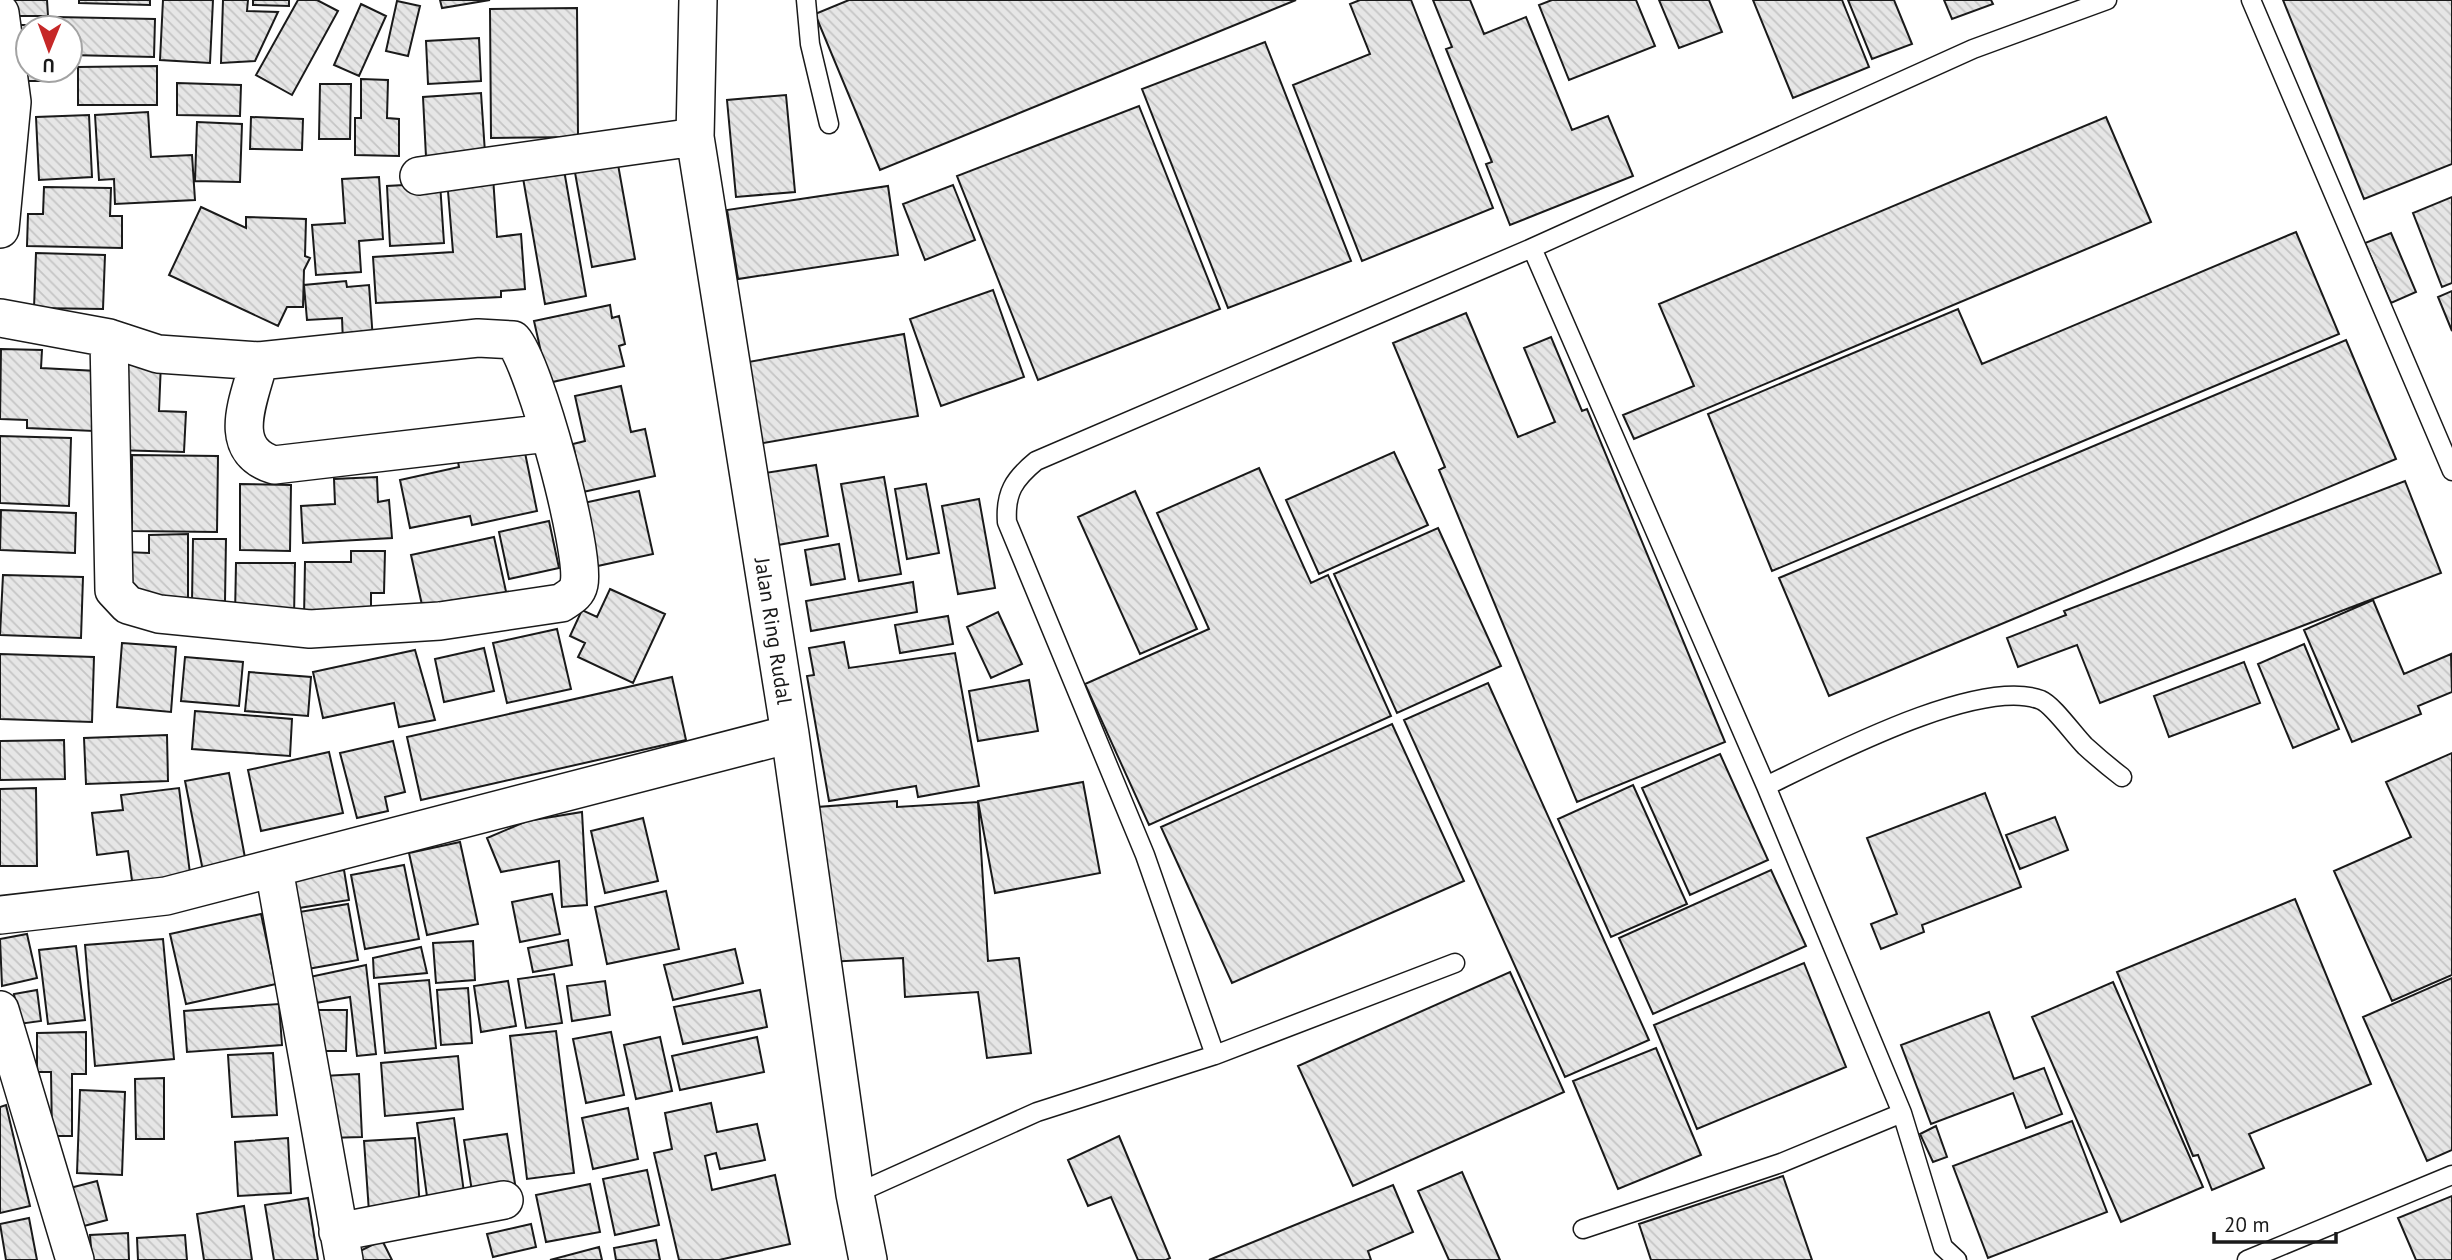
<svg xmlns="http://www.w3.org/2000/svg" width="2452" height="1260" viewBox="0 0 2452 1260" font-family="'PT Sans',sans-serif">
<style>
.building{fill:url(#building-back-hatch);stroke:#1a1a1a;stroke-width:2}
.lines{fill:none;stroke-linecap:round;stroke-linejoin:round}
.lane-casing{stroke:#1a1a1a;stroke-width:21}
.street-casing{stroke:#1a1a1a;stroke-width:40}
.lane{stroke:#fff;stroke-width:18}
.street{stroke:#fff;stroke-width:37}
.labels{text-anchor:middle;stroke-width:5;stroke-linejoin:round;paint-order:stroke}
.street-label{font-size:21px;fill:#1a1a1a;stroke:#fff}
</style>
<defs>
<pattern id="building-back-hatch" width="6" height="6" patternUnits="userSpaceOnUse" patternTransform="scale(1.75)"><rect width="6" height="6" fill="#e6e6e6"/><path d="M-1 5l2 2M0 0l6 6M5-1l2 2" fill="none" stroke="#c5c5c5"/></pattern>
</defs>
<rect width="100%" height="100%" fill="#fff"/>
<path class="building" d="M12 0H47L48 16H12Z
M79 0H150V5L79 3Z
M163 0H213L210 63 160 60Z
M223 0H248L247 11 278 12 255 61 221 63Z
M253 0H289V6L253 5Z
M298 0H317L338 11 292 95 256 75Z
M440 0H490L442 8Z
M849 0H1296L880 170 815 14Z
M1360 0H1411L1493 208 1362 261 1293 85 1370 54 1350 4Z
M1433 0H1470L1484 34 1526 17 1572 130 1608 116 1633 176 1510 225 1486 164 1492 162 1446 49 1452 47Z
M1552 0H1636L1655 46 1569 80 1539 5Z
M1659 0H1709L1722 32 1679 48Z
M1753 0H1842L1869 67 1793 98Z
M1848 0H1894L1912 44 1872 59Z
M1944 0H1991L1993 4 1952 19Z
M2283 0H2452V164L2364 199Z
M397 1 420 6 408 56 386 51Z
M361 4 386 16 359 76 334 65Z
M577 8 578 137 491 138 490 9Z
M56 17 155 19 154 57 70 55V28H56Z
M18 25H51V28H28V70H51L50 81H17Z
M479 38 481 81 428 84 426 41Z
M1265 42 1351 261 1228 308 1142 89Z
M157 66V105H78V67Z
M361 79 388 80 387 118 399 119V156L355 155V118H361Z
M177 83 241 85 240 116 177 115Z
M320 84H351L350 139H319Z
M481 93 485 153 426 157 423 97Z
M786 95 795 192 736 197 727 100Z
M1139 106 1220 309 1038 380 957 176Z
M148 112 151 157 192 155 195 200 115 204 114 179 99 180 95 115Z
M89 115 92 177 39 180 36 117Z
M251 117 303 119 302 150 250 149Z
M2106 117 2151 222 1634 439 1623 415 1694 386 1659 304Z
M197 122 242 124 240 182 195 181Z
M617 159 635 259 592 267 574 167Z
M564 170 586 296 545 304 523 178Z
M493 176 497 237 521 234 525 289 501 291V297L376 303 373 257 453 252 447 179Z
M379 177 383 239 359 241 361 272 316 275 312 225 345 223 342 179Z
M440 183 444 243 390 246 387 186Z
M953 185 975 240 925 260 903 204Z
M888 186 898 255 738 279 727 210Z
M44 187 111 188 110 216H122V248L27 246 28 214H43Z
M2452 197V283L2442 287 2413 213Z
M201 207 246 228V217L306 219 305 256 310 258 304 270 303 307H287L278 326 169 275Z
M2296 232 2339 334 1772 571 1708 414 1958 309 1982 364Z
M2391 233 2416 292 2391 303 2365 243Z
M36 253 105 255 103 309 34 308Z
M346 281 347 287 369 285 373 340 343 342 342 318 307 320 304 285Z
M993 290 1024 377 941 406 910 319Z
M2452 291V331L2438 297Z
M610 305 612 318 619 316 625 344 619 346 624 366 548 383 534 321Z
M1466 313 1518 437 1555 422 1524 348 1551 337 1582 411 1587 409 1725 742 1577 802 1439 470 1445 467 1393 343Z
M904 334 918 416 752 445 737 364Z
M2346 340 2396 459 1829 696 1779 578Z
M1 349 42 350 41 368 97 371 94 431 27 428V420L0 419Z
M120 360 161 362 159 411 186 412 184 452 114 450Z
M621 386 631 432 645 429 655 476 583 492 573 444 585 441 575 396Z
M0 436 71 438 69 506 0 503Z
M524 448 537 511 472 525 470 516 410 528 400 480 459 467 458 462Z
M1394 452 1428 525 1319 574 1286 500Z
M132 455 218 456 217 532 132 531Z
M816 465 828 536 778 545 765 473Z
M1259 468 1311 583 1328 575 1391 716 1149 825 1085 684 1209 629 1157 513Z
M377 477 378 502 389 500 392 538 303 543 301 506 335 504 334 479Z
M884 477 901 574 859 581 841 484Z
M2405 481 2441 573 2100 703 2077 645 2018 667 2007 638 2066 615 2064 611Z
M240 484 291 485 290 551 240 550Z
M926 484 939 553 907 559 895 489Z
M639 491 653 554 593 567 579 504Z
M1135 491 1197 629 1140 654 1078 517Z
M979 499 995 588 958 594 942 506Z
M1 510 76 513 75 553 0 550Z
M549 521 559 568 509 579 499 532Z
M1438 528 1501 666 1397 713 1334 574Z
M188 534V601L125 594V552L149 553V535Z
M494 537 507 596 424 614 411 555Z
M193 539H226L225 601 192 602Z
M839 544 845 579 811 585 805 550Z
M351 551H385L384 593H371V619L304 618 305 562H351Z
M236 563H295L294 617 235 616Z
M3 575 83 577 81 638 0 635Z
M913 582 917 612 811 631 806 601Z
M610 589 665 614 633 683 578 657 585 643 570 636 582 610 597 617Z
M2373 600 2404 674 2451 654 2452 692 2418 706 2421 714 2352 742 2304 630Z
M998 612 1022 664 991 678 967 627Z
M948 616 953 644 900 653 895 625Z
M557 629 571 689 507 703 493 643Z
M844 642 849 668 955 653 979 786 918 797 916 786 829 801 807 676 814 675 809 648Z
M122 643 176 647 171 712 117 707Z
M2304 644 2339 729 2293 748 2258 664Z
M484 648 494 691 444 702 435 659Z
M415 650 435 720 399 727 394 703 323 718 313 672Z
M0 654 94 657 92 722 0 719Z
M185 657 243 662 239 706 181 701Z
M2244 662 2260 703 2169 737 2154 696Z
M249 672 311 677 308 716 245 711Z
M672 677 686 740 421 800 407 737Z
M1029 680 1038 731 978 741 969 691Z
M1488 683 1649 1040 1565 1077 1404 720Z
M195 711 292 719 290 756 192 749Z
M1392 724 1464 881 1232 983 1161 827Z
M167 735 168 781 86 784 84 738Z
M64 740 65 779 0 780V741Z
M393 741 405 792 385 797 388 811 357 818 340 753Z
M329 752 343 813 261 831 248 770Z
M2452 753V975L2392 1001 2334 871 2411 837 2386 782Z
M1720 754 1768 860 1690 895 1642 788Z
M229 773 246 863 203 871 185 781Z
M1083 782 1100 873 995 893 978 801Z
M1633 785 1687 904 1611 937 1558 819Z
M36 788 37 866H0V789Z
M179 788 191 881 133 888 128 851 97 855 92 813 123 810 121 795Z
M1985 793 2021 887 1922 925 1924 932 1881 949 1871 924 1897 914 1867 838Z
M897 801V807L978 802 988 961 1019 958 1031 1053 987 1058 978 992 905 997 903 958 827 962 817 807Z
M582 812 587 905 562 907 559 861 501 872 487 838 527 821Z
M2055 817 2068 850 2020 869 2006 835Z
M643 818 658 881 605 893 591 831Z
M460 842 478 924 427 935 409 853Z
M404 865 419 939 365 949 351 875Z
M344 870 349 900 299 908 294 878Z
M1771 870 1806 946 1653 1014 1619 938Z
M666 891 679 949 607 964 595 907Z
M552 894 560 934 520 942 512 902Z
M2295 899 2371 1084 2249 1134 2264 1168 2212 1190 2198 1155 2193 1156 2117 972Z
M348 904 358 960 302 970 293 913Z
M261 914 276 984 186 1004 170 934Z
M27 934 37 978 2 986 0 939Z
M163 939 174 1059 95 1066 85 945Z
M568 940 572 965 533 972 528 948Z
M473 941 475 980 436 983 433 943Z
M76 946 85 1020 48 1024 39 950Z
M421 947 427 973 374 978 373 958Z
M735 949 743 983 673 1000 664 965Z
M1804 963 1846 1067 1697 1129 1654 1025Z
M366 965 376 1054 357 1056 350 997 310 1004 305 978Z
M1510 972 1564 1092 1353 1186 1298 1066Z
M554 974 562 1023 526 1028 518 979Z
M2452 978V1150L2427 1161 2363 1017Z
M429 980 436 1048 385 1053 379 984Z
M508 981 516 1026 481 1032 474 986Z
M605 981 610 1015 572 1021 567 986Z
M2113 982 2203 1187 2121 1222 2032 1017Z
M468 988 472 1043 441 1045 437 990Z
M37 990 41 1021 19 1024 14 994Z
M760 990 767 1027 683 1044 674 1007Z
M279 1004 282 1045 187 1052 184 1011Z
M314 1010H347L346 1051H313Z
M1989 1012 2014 1079 2044 1068 2062 1114 2026 1128 2013 1093 1931 1124 1901 1045Z
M556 1031 574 1173 527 1179 510 1036Z
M86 1032V1074H72V1136H52L51 1072H37V1033Z
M611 1032 624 1095 586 1103 573 1039Z
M660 1037 672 1091 636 1099 624 1045Z
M757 1037 764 1072 680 1090 672 1056Z
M1656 1048 1701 1155 1618 1189 1573 1081Z
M273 1053 277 1115 232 1117 228 1055Z
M458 1056 463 1109 385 1116 381 1063Z
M359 1074 362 1137 327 1138 324 1076Z
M164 1078V1139H136L135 1079Z
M80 1090 125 1092 122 1175 77 1173Z
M711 1103 717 1132 757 1124 765 1160 720 1169 716 1153 705 1156 712 1190 775 1175 790 1244 719 1260H679L654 1153 672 1149 665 1113Z
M6 1105 30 1206 0 1213V1107Z
M628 1108 638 1159 593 1169 582 1118Z
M454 1118 465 1200 428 1204 417 1123Z
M2072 1121 2107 1212 1988 1258 1953 1166Z
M1936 1126 1947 1157 1933 1162 1920 1134Z
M507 1134 516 1190 473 1198 464 1140Z
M1119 1136 1170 1258 1166 1260H1138L1111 1197 1088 1206 1068 1160Z
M288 1138 291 1193 238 1196 235 1142Z
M415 1138 420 1208 369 1212 364 1141Z
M647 1170 659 1225 615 1235 603 1179Z
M1462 1172 1500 1260H1449L1418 1191Z
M1783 1176 1812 1260H1651L1639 1224Z
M97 1181 107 1220 80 1227 70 1188Z
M590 1184 600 1232 546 1242 536 1195Z
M1393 1185 1413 1232 1368 1251 1371 1260H1209Z
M2452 1196V1260H2416L2398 1218Z
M308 1198 318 1260H274L265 1205Z
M244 1206 252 1260H204L197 1214Z
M29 1218 37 1260H6L0 1224Z
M531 1224 536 1247 493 1257 487 1234Z
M128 1233 129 1260H92L90 1235Z
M185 1235 187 1260H138L137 1238Z
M382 1240 392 1260H347L346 1258Z
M656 1240 660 1260H616L614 1248Z
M599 1247 602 1260H550Z"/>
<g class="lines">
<defs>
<path id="lane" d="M806 0 810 44 829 124
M2251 0 2452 471
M1532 248 1766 786 1902 1113 1943 1247 1957 1260
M1766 786C1825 758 1979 676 2041 700 2053 705 2074 735 2085 746 2097 757 2109 767 2122 777
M1215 1055 1455 963
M855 1194 1037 1112 1215 1055 1145 855 1007 522C1005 493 1014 479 1036 461L1532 248 1973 49 2107 0
M1583 1229 1781 1163 1902 1113
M2247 1260 2452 1175"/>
<path id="street" d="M698 0 695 137 790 734 855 1194 868 1260
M0 13 12 102 0 229
M419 176 695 137
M0 318 109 338 158 354 259 361 478 338 513 340C535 364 586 552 579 584 577 594 570 597 561 603L440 621 310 629 159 614 128 605 114 590 109 338
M259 361C250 398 224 449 274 465L548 433
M274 869 344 1260
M0 915 166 896 790 734
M0 1010 75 1260
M338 1232 504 1200"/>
</defs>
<use href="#lane" class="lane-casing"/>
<use href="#street" class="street-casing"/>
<use href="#lane" class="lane"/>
<use href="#street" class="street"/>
</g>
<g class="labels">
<g class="street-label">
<text transform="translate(773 631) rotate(81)" y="7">Jalan Ring Rudal</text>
</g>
</g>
<g transform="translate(49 49) rotate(181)"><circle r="33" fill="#ffffff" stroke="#a3a3a3" stroke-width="2"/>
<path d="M0-5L12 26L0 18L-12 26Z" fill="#c62828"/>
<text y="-10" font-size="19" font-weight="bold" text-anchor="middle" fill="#1a1a1a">U</text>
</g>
<path d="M2214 1232v10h122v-10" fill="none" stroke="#1a1a1a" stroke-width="3.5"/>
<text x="2224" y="1232" font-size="21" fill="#1a1a1a" stroke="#ffffff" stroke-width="5" paint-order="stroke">20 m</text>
</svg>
